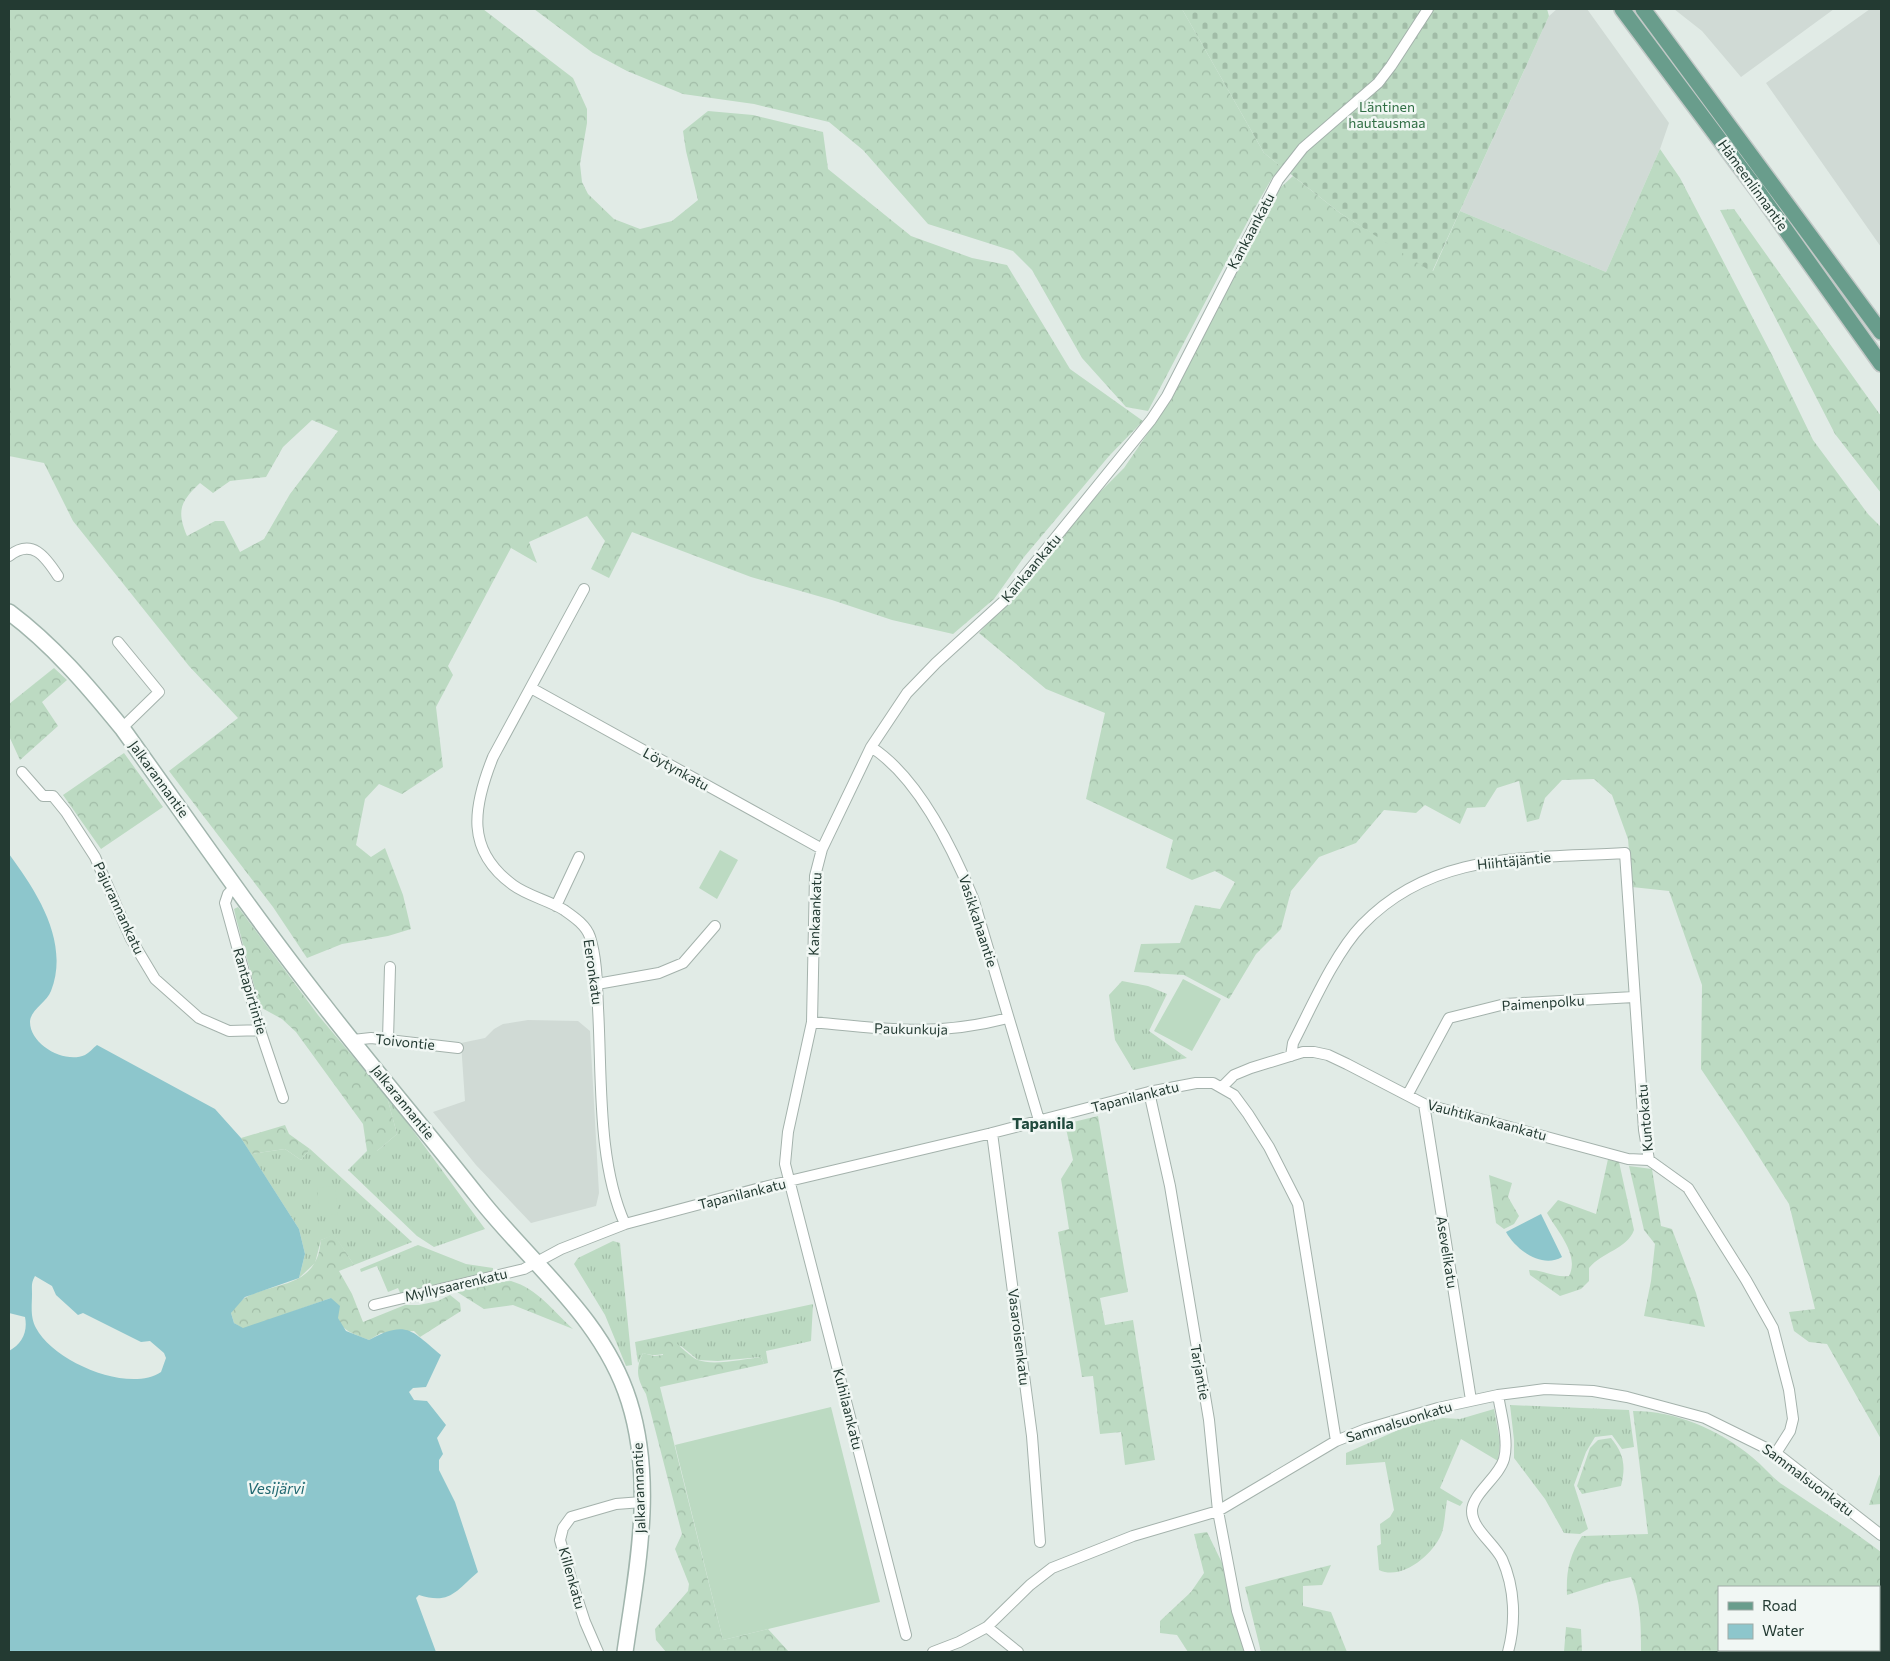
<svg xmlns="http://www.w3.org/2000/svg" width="1890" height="1661" viewBox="0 0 1890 1661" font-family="Commissioner,sans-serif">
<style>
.built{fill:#d0dad5}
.grass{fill:url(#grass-tufts)}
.forest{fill:url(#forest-crowns);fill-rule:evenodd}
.cemetery{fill:url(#cemetery-stones)}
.pitch{fill:#bcdac2}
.water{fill:#8dc6cc;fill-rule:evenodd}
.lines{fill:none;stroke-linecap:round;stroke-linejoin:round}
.street-casing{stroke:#a4b2ac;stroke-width:12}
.secondary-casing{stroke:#a1b5ad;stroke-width:18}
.primary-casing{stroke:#c1c8c6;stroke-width:18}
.street{stroke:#fff;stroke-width:10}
.secondary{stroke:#fff;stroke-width:15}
.primary{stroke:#699d8c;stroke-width:15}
.labels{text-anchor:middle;stroke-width:5;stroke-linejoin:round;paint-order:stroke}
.park-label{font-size:14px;fill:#306e44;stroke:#f1f7f4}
.street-label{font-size:14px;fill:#233a32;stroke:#f1f7f4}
.water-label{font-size:15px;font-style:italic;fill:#226971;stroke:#f1f7f4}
.quarter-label{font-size:16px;font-weight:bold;fill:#204a3d;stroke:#f1f7f4}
</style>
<defs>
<pattern id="grass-tufts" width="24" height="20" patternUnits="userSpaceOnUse" patternTransform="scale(1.25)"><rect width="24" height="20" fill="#bcdac2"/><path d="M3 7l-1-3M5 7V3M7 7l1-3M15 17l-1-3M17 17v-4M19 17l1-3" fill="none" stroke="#a1bca7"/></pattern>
<pattern id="forest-crowns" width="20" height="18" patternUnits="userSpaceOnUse" patternTransform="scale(1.25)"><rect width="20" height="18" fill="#bcdac2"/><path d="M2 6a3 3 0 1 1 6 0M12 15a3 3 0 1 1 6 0" fill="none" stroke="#a1bca7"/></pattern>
<pattern id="cemetery-stones" width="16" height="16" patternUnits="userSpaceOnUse" patternTransform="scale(1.25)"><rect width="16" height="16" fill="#bcdac2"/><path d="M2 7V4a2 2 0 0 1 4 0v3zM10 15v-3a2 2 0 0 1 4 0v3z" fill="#a1bca7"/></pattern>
</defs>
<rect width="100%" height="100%" fill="#e1ebe6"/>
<path class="built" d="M1557 9H1587L1669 123 1660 149 1606 272 1460 211 1549 16Z
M1674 9H1834L1741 77 1702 31Z
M1870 9H1881V247L1766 83Z
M528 1020 578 1021 590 1031 599 1193 596 1206 531 1223 476 1165 433 1112 465 1101 461 1043 485 1038 494 1029 503 1024Z"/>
<path class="grass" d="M1122 981 1148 986 1167 994 1149 1031 1187 1058 1133 1070 1115 1040 1109 995Z
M387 1097 395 1106 485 1229 434 1247 417 1236 348 1170 367 1151H377L397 1134Z
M285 1149 301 1160 310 1149 412 1242 354 1265 334 1235 321 1240 315 1263 299 1278 305 1254 299 1229 251 1154Z
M613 1241 620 1243 632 1365 626 1366 605 1315 574 1264 578 1258Z
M418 1245 466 1264 493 1268V1271L401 1295 398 1288 388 1292 377 1266 361 1272 360 1269Z
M813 1304 811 1341 766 1351 768 1363 764 1364 761 1357 718 1361 698 1360 681 1346C668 1353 659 1358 643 1353L638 1363 635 1342Z
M1510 1405 1629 1410 1634 1447 1622 1449 1612 1435 1595 1437 1586 1452 1574 1485 1588 1529 1580 1534 1564 1533 1545 1499 1514 1458V1440Z
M1494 1409 1500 1442 1498 1461 1461 1439 1440 1488 1463 1502 1460 1506 1447 1500C1445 1511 1445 1525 1441 1535 1432 1555 1402 1581 1379 1570L1377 1546 1381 1544 1380 1524 1390 1517 1394 1510 1385 1462 1346 1465V1453L1405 1427 1443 1418 1460 1419Z"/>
<path class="forest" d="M9 9H483L573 78 587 109V123L580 164 582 182 588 194 614 219 640 229 672 221 698 200 686 151 683 131 708 111 753 115 823 132 828 169 911 236 972 258 1007 265 1070 369 1143 421 1109 456 1024 557 994 599 953 634 892 620 832 600 751 577 632 532 609 578 591 569 605 541 587 516 529 542 537 563 511 548 448 666 453 675 436 707 443 767 402 794 379 784 365 799 356 845 371 857 385 848 403 895 411 929 388 936 342 944 307 958 273 907 169 771 238 718 189 666 73 521 44 463 9 456ZM312 420 338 431 290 494 264 539 240 552 224 521H215L187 536C176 510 181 501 200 483L213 493 230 481 266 477 283 447Z
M534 9H1182L1264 153 1282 167 1272 178 1252 213 1148 411 1126 407 1082 358 1032 270 1013 251 928 224 863 150 829 122 754 104 683 94 627 71 593 53Z
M1660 149 1680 178 1772 355 1813 440 1868 514 1881 527V1439L1827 1344 1809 1342 1794 1331 1789 1312 1815 1309 1789 1204 1742 1130 1701 1069 1702 985 1669 891 1632 887 1628 839 1612 795 1594 779 1562 780 1545 798 1539 819 1527 822 1519 781 1497 788 1485 807 1467 808 1460 824 1425 805 1416 813 1384 810 1356 843 1319 857 1291 891 1281 929 1256 954 1229 999 1184 975 1134 972 1141 944 1180 943 1195 905 1220 909 1235 882 1215 871 1192 880 1166 868 1173 840 1086 799 1105 713 1046 689 979 633 1038 568 1094 498 1124 468 1152 427 1261 218 1281 187 1293 176 1340 213 1433 271 1460 211 1606 272Z
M1734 209 1881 416V493L1835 434 1720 210Z
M54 668 67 680 42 702 58 726 20 760 9 736V704Z
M124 753 163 807 101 849 63 795Z
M238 907 318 1015 387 1097 397 1134 377 1151H367L363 1124 296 1032 282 1019 260 1007 236 918 234 909Z
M1098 1116 1128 1292 1100 1298 1105 1325 1133 1320 1155 1460 1125 1465 1121 1432 1100 1434 1093 1376 1082 1377 1058 1232 1069 1229 1061 1179 1073 1160 1065 1124Z
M285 1125 289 1134 310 1149 301 1160 285 1149 251 1154 241 1138Z
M1608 1159 1619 1162 1634 1230C1627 1249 1602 1252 1589 1268V1281L1581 1289 1560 1296 1530 1275 1529 1270C1545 1270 1554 1278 1569 1276 1580 1255 1557 1231 1547 1213L1558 1200 1596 1214Z
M1629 1166 1652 1169 1661 1226 1672 1229 1696 1293 1705 1327 1644 1316 1651 1281 1655 1244 1644 1230Z
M1489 1175 1512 1183 1508 1197 1519 1216 1514 1224 1504 1229 1496 1223Z
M334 1234 354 1265 339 1271 352 1294 363 1322 405 1305H419L438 1301 450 1295 460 1303 461 1311 420 1337 414 1331 381 1333 369 1340C339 1329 341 1328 331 1298L243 1329 234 1323 231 1313C247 1281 299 1294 315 1262 319 1256 320 1247 321 1240Z
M511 1281C538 1289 553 1311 573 1329L513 1305 484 1309 457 1292 487 1283Z
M670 1339C679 1344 691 1358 698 1360 713 1366 745 1359 761 1357L764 1364 660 1387 723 1640 768 1629 789 1652H666L656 1640 655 1629 688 1591 689 1584 675 1549 682 1534 646 1394C637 1379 635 1369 643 1353L654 1356 663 1355 662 1343Z
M1633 1411C1676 1411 1718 1429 1752 1457 1762 1465 1770 1475 1780 1483 1814 1506 1848 1527 1881 1552V1609L1879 1613V1587H1719V1650H1860L1859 1652H1641C1641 1626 1641 1602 1631 1577L1608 1582 1567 1595C1566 1572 1569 1556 1582 1536L1648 1534Z
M1611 1438C1624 1454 1626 1466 1621 1486L1582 1494 1577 1486 1590 1448 1598 1440Z
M1881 1473V1504L1869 1505 1879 1476Z
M1207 1532 1224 1567 1244 1652H1188L1177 1635 1160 1633V1621L1191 1592 1204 1573 1194 1534Z
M1331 1565 1322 1585 1303 1586V1606L1331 1612 1347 1652H1261L1245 1587Z
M1566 1627 1581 1629 1582 1652H1564Z"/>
<path class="cemetery" d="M1182 9H1547L1549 16 1432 272 1340 213 1264 153Z"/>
<path class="pitch" d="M720 850 738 860 717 899 699 888Z
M1183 979 1221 999 1192 1051 1154 1031Z
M335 1186 338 1214 320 1216 317 1188Z
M831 1407 880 1602 723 1640 675 1445Z"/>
<path class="water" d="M9 854C37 892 70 942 51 991 47 1002 30 1010 30 1022 30 1045 65 1064 85 1055 89 1053 93 1048 97 1045L215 1109 241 1138 299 1229 305 1254 299 1278 245 1297 231 1313 234 1323 243 1328 331 1298 340 1306 338 1318 346 1331 369 1340C407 1319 412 1331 441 1355L426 1387 413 1388 409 1392 414 1400 427 1401 446 1425 437 1438 443 1454 439 1460V1470L455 1502 478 1572C456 1591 450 1605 419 1595L416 1598 436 1652H9V1351C22 1344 28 1332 25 1317L9 1313ZM35 1276 52 1286 56 1295 78 1315 83 1313 141 1342 150 1341 164 1353 166 1358 161 1372C128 1394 53 1361 36 1328 30 1316 32 1307 32 1294 32 1286 31 1283 35 1276Z
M1541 1214 1562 1257C1542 1269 1516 1250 1506 1232Z"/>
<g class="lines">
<defs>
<path id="street" d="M9 556C32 538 45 556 58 576
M584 589 493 757C473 807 465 850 513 885 528 896 548 900 564 910 574 917 586 925 590 937 597 959 597 986 598 1008 602 1076 597 1162 625 1224
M118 642 159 692 122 728
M531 688 822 849
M871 747C918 777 952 847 973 898L1039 1120
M22 772 43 796H53L66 812 95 857 131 939 155 979 199 1018 229 1031 260 1030
M236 886 228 894 225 903 260 1030 283 1098
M556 906 579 857
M597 984 659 973 683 963 715 926
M812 1022C886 1029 935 1037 1008 1018
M388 1039 390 967
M353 1040 371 1038 458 1048
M1291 1056 1293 1043C1311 1008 1335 953 1362 925 1434 850 1529 859 1625 853L1644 1130 1649 1160 1688 1188 1746 1280 1773 1328 1789 1390 1793 1419 1790 1431 1776 1453
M1222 1087 1234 1075 1251 1068 1303 1052H1314L1328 1055 1347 1064 1424 1104 1628 1159 1649 1160
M1149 1092 1170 1186 1209 1420 1218 1511 1237 1611 1250 1652
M1408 1094 1449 1018 1505 1004 1634 997
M1424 1104 1471 1400
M992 1133 1032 1436 1040 1542
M374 1305 524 1269 561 1249 625 1224 768 1186 992 1133 1149 1092 1196 1083H1213L1234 1095 1248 1114 1269 1147 1298 1204 1336 1441
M1498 1395C1501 1414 1509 1441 1504 1459 1499 1477 1472 1494 1472 1511 1472 1529 1494 1543 1502 1559 1515 1588 1516 1622 1508 1652
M987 1627 1018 1652
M1879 1630 1881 1625
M906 1635 785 1164 788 1132 812 1022 815 876 822 849 871 747 907 693 936 663 1004 601 1151 420 1167 396 1278 180 1303 148 1378 83 1391 66 1428 9
M598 1652 585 1622 572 1582 560 1540 563 1528 571 1517 616 1504 642 1502
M933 1652 959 1642 987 1627 1030 1585 1052 1568 1133 1536 1218 1511 1336 1441 1366 1429 1438 1408 1498 1395 1545 1389 1593 1391 1627 1397 1705 1418 1776 1453 1881 1535
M1867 1652 1869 1650"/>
<path id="secondary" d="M9 612C53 645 87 685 122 728 188 820 253 915 323 1004 374 1070 428 1133 479 1198 531 1264 603 1318 629 1401 655 1483 637 1569 625 1652"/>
<path id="primary" d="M1622 9 1758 191 1881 364
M1643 9 1881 332"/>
</defs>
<use href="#street" class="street-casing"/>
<use href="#secondary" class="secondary-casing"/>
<use href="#primary" class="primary-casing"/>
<use href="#street" class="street"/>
<use href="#secondary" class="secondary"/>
<use href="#primary" class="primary"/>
</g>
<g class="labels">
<g class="park-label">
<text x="1387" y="112">Läntinen<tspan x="1387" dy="16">hautausmaa</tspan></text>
</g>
<g class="street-label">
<text transform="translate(1753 185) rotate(54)" y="5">Hämeenlinnantie</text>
<text transform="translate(1251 231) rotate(-62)" y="5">Kankaankatu</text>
<text transform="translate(1031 568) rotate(-50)" y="5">Kankaankatu</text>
<text transform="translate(676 769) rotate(29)" y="5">Löytynkatu</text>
<text transform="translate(159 779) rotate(54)" y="5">Jalkarannantie</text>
<text transform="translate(1514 861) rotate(-6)" y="5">Hiihtäjäntie</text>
<text transform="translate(119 908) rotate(65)" y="5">Pajurannankatu</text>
<text transform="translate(815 914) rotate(-88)" y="5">Kankaankatu</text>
<text transform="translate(978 921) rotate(72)" y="5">Vasikkahaantie</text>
<text transform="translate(593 972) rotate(82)" y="5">Eeronkatu</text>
<text transform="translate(250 991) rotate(74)" y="5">Rantapirtintie</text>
<text transform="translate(1543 1003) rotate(-4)" y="5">Paimenpolku</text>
<text transform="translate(911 1029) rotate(1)" y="5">Paukunkuja</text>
<text transform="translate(405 1042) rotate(6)" y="5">Toivontie</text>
<text transform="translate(1135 1097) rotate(-14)" y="5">Tapanilankatu</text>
<text transform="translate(403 1102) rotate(51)" y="5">Jalkarannantie</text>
<text transform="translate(1645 1118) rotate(-95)" y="5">Kuntokatu</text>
<text transform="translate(1487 1120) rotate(15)" y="5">Vauhtikankaankatu</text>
<text transform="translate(742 1194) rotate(-14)" y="5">Tapanilankatu</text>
<text transform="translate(1447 1252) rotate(81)" y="5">Asevelikatu</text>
<text transform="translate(456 1285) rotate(-13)" y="5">Myllysaarenkatu</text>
<text transform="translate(1019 1337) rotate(83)" y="5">Vasaroisenkatu</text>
<text transform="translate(1200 1372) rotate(80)" y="5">Tarjantie</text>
<text transform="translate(848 1409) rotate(76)" y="5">Kuhilaankatu</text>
<text transform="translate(1399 1422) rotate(-17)" y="5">Sammalsuonkatu</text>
<text transform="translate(1808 1480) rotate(37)" y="5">Sammalsuonkatu</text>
<text transform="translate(639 1488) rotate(-92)" y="5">Jalkarannantie</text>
<text transform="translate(572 1578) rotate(74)" y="5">Killenkatu</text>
</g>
<g class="water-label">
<text x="276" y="1494">Vesijärvi</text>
</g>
<g class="quarter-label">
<text x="1043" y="1129">Tapanila</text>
</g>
</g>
<rect width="1890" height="1661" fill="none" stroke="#233a32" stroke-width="20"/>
<rect x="1718" y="1586" width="162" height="65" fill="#f1f7f4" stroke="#9faba6"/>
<rect x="1728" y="1602" width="25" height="8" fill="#699d8c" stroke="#9faba6"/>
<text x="1762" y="1611" font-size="15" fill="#233a32">Road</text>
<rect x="1728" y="1624" width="25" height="15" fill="#8dc6cc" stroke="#9faba6"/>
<text x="1762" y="1636" font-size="15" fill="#233a32">Water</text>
</svg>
